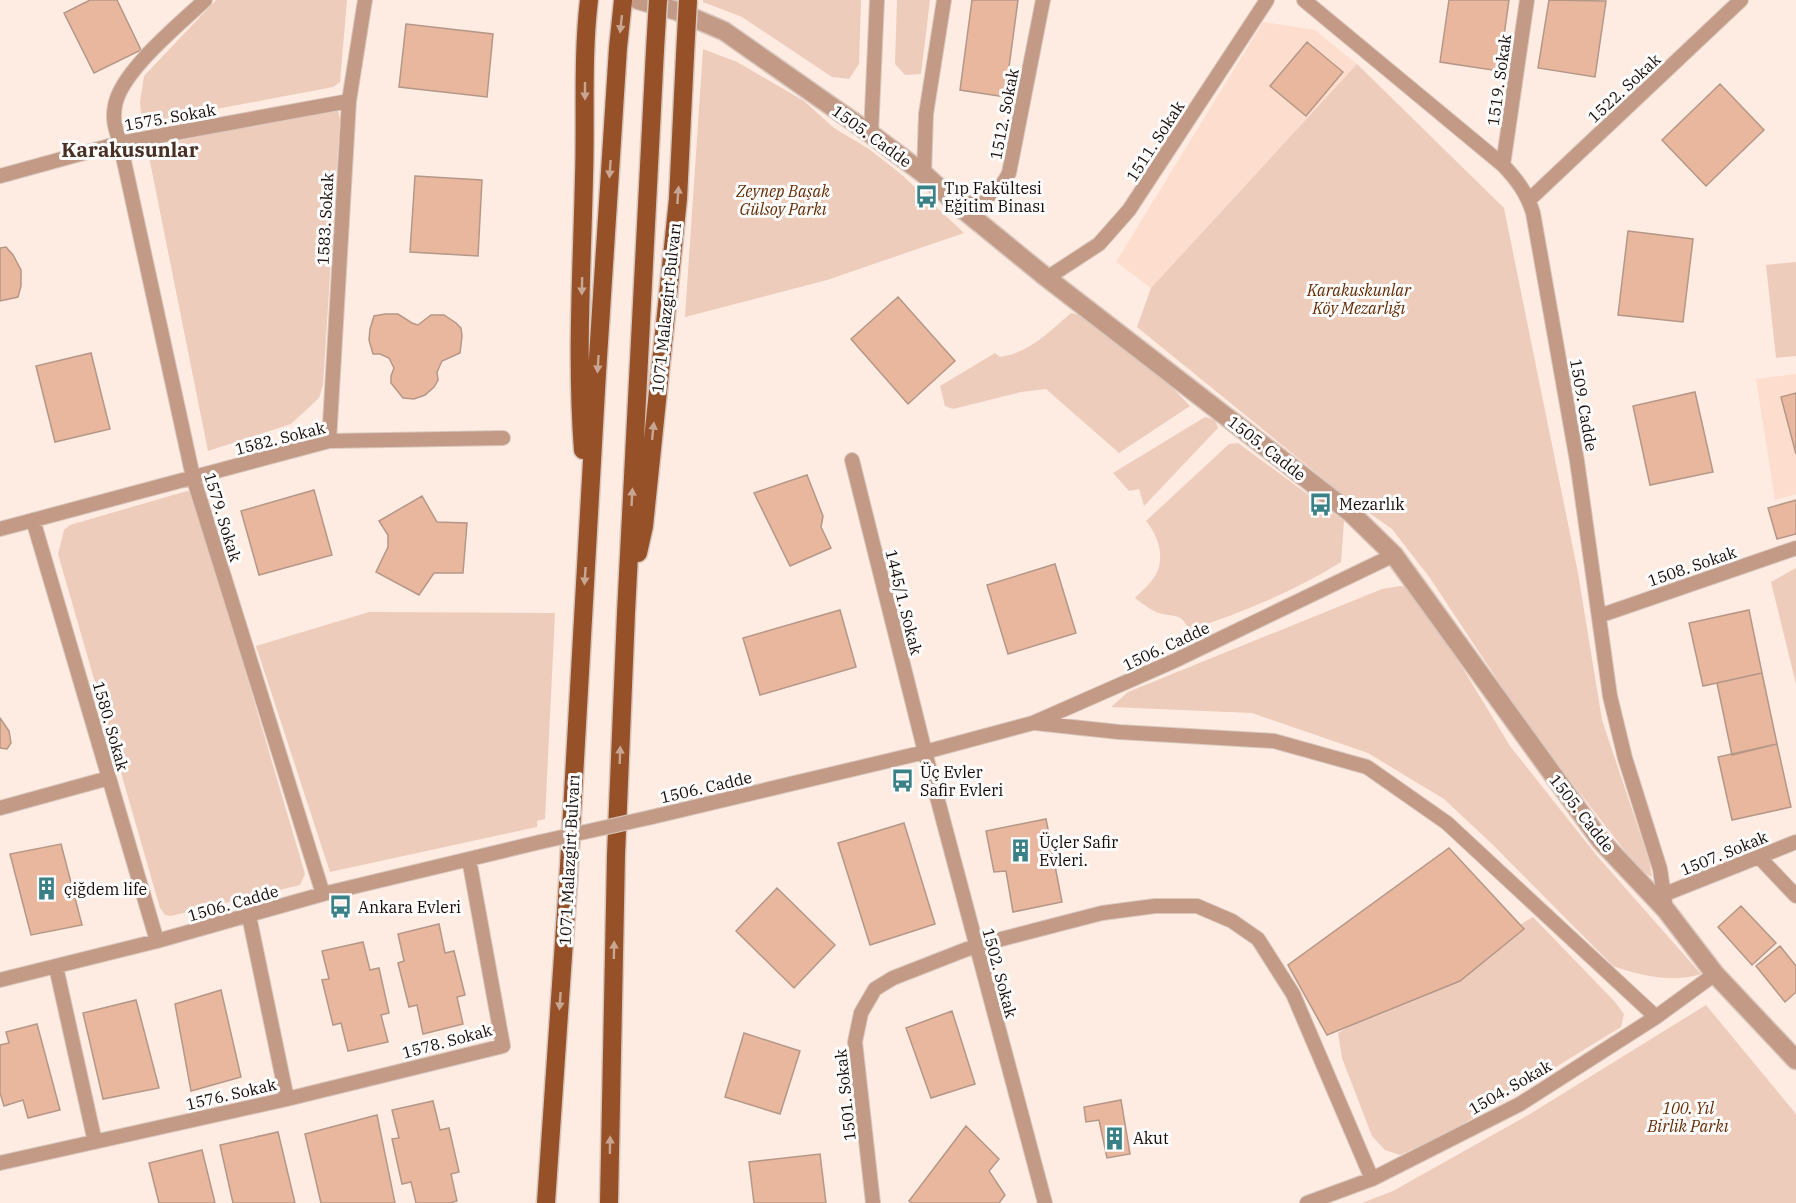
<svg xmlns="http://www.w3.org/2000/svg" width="1796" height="1203" viewBox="0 0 1796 1203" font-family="'IBM Plex Serif',serif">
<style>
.built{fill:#fddece}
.green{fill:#ecb}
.building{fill:#e8b79e;stroke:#b59788;stroke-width:1.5}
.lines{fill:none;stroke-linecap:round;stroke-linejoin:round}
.minor-casing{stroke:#d9c7be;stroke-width:16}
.tertiary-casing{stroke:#d9c7be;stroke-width:21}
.primary-casing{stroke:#d9c7be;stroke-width:21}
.minor{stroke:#c29a85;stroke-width:14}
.tertiary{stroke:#c29a85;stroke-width:18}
.primary{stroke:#965129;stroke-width:18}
.minor-bridge-casing{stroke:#d9c7be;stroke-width:16;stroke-linecap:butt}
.primary-bridge-casing{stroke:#d9c7be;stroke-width:21;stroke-linecap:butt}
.minor-bridge{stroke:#c29a85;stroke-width:14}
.primary-bridge{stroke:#965129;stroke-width:18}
.oneway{fill:#c9a692}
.labels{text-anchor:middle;stroke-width:6;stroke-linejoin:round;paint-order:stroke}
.street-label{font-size:16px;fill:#160b07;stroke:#fcfcfc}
.poi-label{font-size:16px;fill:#160b07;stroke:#fcfcfc;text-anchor:start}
.park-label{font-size:16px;font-style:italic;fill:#642a02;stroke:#fcfcfc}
.quarter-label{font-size:20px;font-weight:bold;fill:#493024;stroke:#fcfcfc}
</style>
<rect width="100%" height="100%" fill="#feebe1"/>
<path class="built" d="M1263 22 1315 30 1357 64 1151 288 1116 262Z
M1796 374V494L1775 500 1756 379Z"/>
<path class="green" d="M216 0H347L340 82 333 87 142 123 140 102 144 76Z
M703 0H861L859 64 849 79 832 77 742 17 703 2Z
M897 0H930L921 74 905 75 895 64Z
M703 49 737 62 804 101 834 128 869 149 902 175 964 233 827 280 685 317Z
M1357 64 1504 208 1578 573 1602 720 1649 860 1652 877 1639 869 1530 729 1430 578 1392 529 1341 493 1137 327 1151 288Z
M332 109 338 111 340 119 323 385 319 398 291 424 208 451 147 147Z
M1796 262V356L1776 358 1766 265Z
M1071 313 1082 316 1158 373 1190 406 1119 453 1046 389 1021 392 953 409 945 406 940 386 995 353 1000 357C1029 353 1049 332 1071 313Z
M1205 417 1215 420 1218 428 1144 506 1139 489 1129 491 1113 473Z
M1238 443 1344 521 1341 562C1293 592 1243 612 1189 630 1181 611 1172 618 1156 612 1149 609 1142 603 1135 598 1142 591 1150 584 1155 576 1166 559 1158 535 1146 521L1229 444Z
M187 491 191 492 194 497 305 874 300 885 171 916 165 915 160 908 58 554 64 530 70 525Z
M1796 568V684L1771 582Z
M1400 586 1407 587 1431 616 1510 746 1598 857 1701 974C1672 983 1641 976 1613 966L1492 844 1444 799 1368 753 1252 713 1111 707 1128 692 1382 589Z
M369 612 555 613 545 819 537 821V827L330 872 256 646Z
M1533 917 1615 1002 1624 1014 1621 1027 1450 1132 1400 1155 1385 1150 1372 1136 1342 1058 1338 1033Z
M1706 1005 1796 1114V1203H1362L1393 1191 1530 1114Z"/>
<path class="building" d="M90 0H117L141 50 94 73 64 13Z
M972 0H1018L1005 97 960 90Z
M1449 0H1509L1499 71 1440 62Z
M1549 0 1606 1 1595 77 1538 68Z
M406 24 493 34 487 97 399 87Z
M1307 42 1343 72 1306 116 1270 86Z
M1720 84 1764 130 1706 186 1662 140Z
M415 176 482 180 478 256 410 252Z
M1628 231 1693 239 1683 322 1618 315Z
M6 247 13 255 21 270V286L18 297 0 301V248Z
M898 297 955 361 908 404 851 339Z
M385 314H398L412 323 418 325 431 315H444L456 323 461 328 462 336 460 353 442 361 437 372 438 380 434 387 425 395 414 399 403 398 391 383V376L394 368 389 358 380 354H373L369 340 370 329 374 316Z
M91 353 110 429 55 442 36 366Z
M1695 392 1713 472 1650 485 1633 406Z
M1796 393V454L1781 397Z
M807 475 823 516 821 527 831 548 790 566 754 493Z
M314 490 332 555 259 575 241 511Z
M422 496 437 522 467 523 463 573H434L419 595 376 572 388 547V535L379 521Z
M1796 500V534L1777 539 1768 508Z
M1055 564 1076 633 1008 654 987 585Z
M840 610 856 667 760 695 743 638Z
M1749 610 1762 673 1703 686 1689 623Z
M1762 673 1777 744 1732 755 1717 683Z
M0 718 9 731 11 743 7 749 0 748Z
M1777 744 1791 807 1732 820 1718 757Z
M1046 819 1062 902 1013 912 1006 871 994 872 986 831Z
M904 823 935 924 870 945 838 843Z
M61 844 82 925 31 935 10 854Z
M1449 848 1524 929 1460 981 1327 1035 1288 965Z
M777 888 835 945 794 988 736 931Z
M1741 906 1776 943 1752 965 1718 927Z
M439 924 445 953 454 951 465 995 457 997 463 1024 423 1034 417 1005 409 1007 398 963 404 961 398 934Z
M363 942 370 970 379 968 389 1013 381 1015 388 1042 348 1051 341 1023 333 1025 322 980 329 979 322 951Z
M1780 946 1796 966V992L1785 1002 1756 966Z
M221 990 241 1077 191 1091 175 1004Z
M136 1000 159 1088 103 1099 83 1013Z
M952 1011 975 1084 931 1098 906 1028Z
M37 1024 60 1110 28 1118 23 1100 4 1106 0 1093V1045L9 1043 6 1032Z
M744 1033 800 1051 780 1114 725 1097Z
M1121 1100 1130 1154 1107 1158 1099 1120 1086 1122 1084 1107Z
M433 1101 440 1130 449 1128 459 1172 451 1174 457 1201 450 1203H416L411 1182 402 1184 392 1139 399 1138 392 1110Z
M377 1115 395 1203H321L305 1134Z
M966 1126 999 1159 989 1171 1005 1195 999 1203H912L909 1201Z
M278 1132 295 1203H233L220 1145Z
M202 1150 215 1203H159L149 1163Z
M820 1154 826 1203H754L749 1162Z"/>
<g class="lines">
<defs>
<path id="minor" d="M205 0C180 24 120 72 115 106 112 120 116 130 120 143L193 477 323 894
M1304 0 1503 165C1517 180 1527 193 1533 213L1577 461 1610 696 1625 758 1660 869 1666 910
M871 134 877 0
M1503 165 1527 0
M924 174 926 114 944 0
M0 176 120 143 349 101
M1529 200 1741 0
M960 207C981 200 1000 194 1009 173L1043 0
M1047 278 1099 244 1129 210 1267 0
M329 441 349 101 365 0
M852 460 925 752 1045 1203
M33 520 157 941
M0 529 329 441 503 438
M1599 616 1796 548
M1035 723 1119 732 1274 741 1367 767 1447 823 1656 1017
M0 808 109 778
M652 817 925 752 1033 723 1174 661 1394 555
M1759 857 1796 896
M1665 894 1796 842
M56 967 95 1142
M0 980 157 941 323 894 540 842
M287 1099 503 1046 469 859
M0 1163 287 1099 249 916
M873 1203 855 1042 861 1013 875 989 893 978 975 946 1102 913 1155 906H1197L1232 921 1258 939 1293 994 1372 1179
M1307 1203 1372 1179 1520 1104 1656 1017 1715 974"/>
<path id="tertiary" d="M638 0 677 11 724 31 871 134 924 174 960 207 1047 278 1352 514 1394 555 1601 841 1666 910 1715 974 1796 1060"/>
<path id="primary" d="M583 450C576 359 582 268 584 177 586 118 582 59 589 0
M638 553 644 526 678 199 685 55
M546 1203 568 883 597 373 618 48 623 0
M609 1203 616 855 626 613 655 50"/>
</defs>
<use href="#minor" class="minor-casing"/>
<use href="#tertiary" class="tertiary-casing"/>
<use href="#primary" class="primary-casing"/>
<use href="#minor" class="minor"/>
<use href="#tertiary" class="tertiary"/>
<use href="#primary" class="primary"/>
<defs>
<path id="minor-bridge" d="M540 842 652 817"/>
<path id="primary-bridge" d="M655 50 658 0
M685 55 688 0"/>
</defs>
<use href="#minor-bridge" class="minor-bridge-casing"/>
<use href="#primary-bridge" class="primary-bridge-casing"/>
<use href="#minor-bridge" class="minor-bridge"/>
<use href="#primary-bridge" class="primary-bridge"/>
</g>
<defs><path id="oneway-solid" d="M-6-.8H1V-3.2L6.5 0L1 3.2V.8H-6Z" transform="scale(1.5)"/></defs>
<g class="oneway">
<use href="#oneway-solid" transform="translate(621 24) rotate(96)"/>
<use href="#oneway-solid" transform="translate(585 91) rotate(90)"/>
<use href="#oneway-solid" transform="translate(610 169) rotate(94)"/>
<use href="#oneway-solid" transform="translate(678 195) rotate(-86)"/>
<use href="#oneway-solid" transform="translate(582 286) rotate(91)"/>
<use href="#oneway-solid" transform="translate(598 364) rotate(94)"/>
<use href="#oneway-solid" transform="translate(653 431) rotate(-84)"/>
<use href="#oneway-solid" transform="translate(632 497) rotate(-87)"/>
<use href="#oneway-solid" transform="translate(585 576) rotate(94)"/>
<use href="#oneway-solid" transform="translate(620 755) rotate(-88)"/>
<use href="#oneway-solid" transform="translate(614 950) rotate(-89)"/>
<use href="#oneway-solid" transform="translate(560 1001) rotate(94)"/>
<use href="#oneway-solid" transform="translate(610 1145) rotate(-89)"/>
</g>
<defs>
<symbol id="bus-bare" viewBox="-9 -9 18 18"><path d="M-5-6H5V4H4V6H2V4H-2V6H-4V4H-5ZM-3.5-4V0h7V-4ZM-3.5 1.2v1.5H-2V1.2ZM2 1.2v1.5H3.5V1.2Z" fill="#398186" stroke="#fcfcfc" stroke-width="2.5" paint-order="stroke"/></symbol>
<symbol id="building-bare" viewBox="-9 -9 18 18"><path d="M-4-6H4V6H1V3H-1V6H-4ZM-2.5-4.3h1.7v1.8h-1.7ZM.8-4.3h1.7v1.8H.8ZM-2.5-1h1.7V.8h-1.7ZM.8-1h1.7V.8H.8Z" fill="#398186" stroke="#fcfcfc" stroke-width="2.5" paint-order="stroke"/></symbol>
</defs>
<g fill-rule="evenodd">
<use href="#bus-bare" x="910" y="180" width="33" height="33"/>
<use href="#bus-bare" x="1304" y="488" width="33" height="33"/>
<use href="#bus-bare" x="886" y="764" width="33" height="33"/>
<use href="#building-bare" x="1004" y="834" width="33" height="33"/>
<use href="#building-bare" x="30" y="872" width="33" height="33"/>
<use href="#bus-bare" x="324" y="890" width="33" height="33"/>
<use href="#building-bare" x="1098" y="1122" width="33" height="33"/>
</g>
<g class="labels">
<g class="street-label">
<text transform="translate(1499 80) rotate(-82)" y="6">1519. Sokak</text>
<text transform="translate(1624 88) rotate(-43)" y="6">1522. Sokak</text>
<text transform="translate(1004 114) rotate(-79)" y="6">1512. Sokak</text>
<text transform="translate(170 117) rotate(-10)" y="6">1575. Sokak</text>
<text transform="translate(872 136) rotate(36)" y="6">1505. Cadde</text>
<text transform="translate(1155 141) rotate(-57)" y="6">1511. Sokak</text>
<text transform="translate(325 219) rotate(-87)" y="6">1583. Sokak</text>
<text transform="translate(666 308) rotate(-84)" y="6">1071 Malazgirt Bulvarı</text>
<text transform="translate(1584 405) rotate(80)" y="6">1509. Cadde</text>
<text transform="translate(280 438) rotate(-14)" y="6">1582. Sokak</text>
<text transform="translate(1267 448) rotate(38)" y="6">1505. Cadde</text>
<text transform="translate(223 517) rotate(73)" y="6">1579. Sokak</text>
<text transform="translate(1692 566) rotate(-19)" y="6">1508. Sokak</text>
<text transform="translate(904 602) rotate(76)" y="6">1445/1. Sokak</text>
<text transform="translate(1166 646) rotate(-25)" y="6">1506. Cadde</text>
<text transform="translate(111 726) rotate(74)" y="6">1580. Sokak</text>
<text transform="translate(706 787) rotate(-13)" y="6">1506. Cadde</text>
<text transform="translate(1582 813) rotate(52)" y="6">1505. Cadde</text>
<text transform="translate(1724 853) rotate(-22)" y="6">1507. Sokak</text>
<text transform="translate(569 860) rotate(-87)" y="6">1071 Malazgirt Bulvarı</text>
<text transform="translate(233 903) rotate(-16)" y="6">1506. Cadde</text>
<text transform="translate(1000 973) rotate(75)" y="6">1502. Sokak</text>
<text transform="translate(447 1041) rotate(-15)" y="6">1578. Sokak</text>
<text transform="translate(1510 1087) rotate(-30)" y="6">1504. Sokak</text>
<text transform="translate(231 1094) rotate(-13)" y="6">1576. Sokak</text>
<text transform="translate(845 1095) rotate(-96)" y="6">1501. Sokak</text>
</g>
<g class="poi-label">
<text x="944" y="194">Tıp Fakültesi<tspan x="944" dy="18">Eğitim Binası</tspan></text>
<text x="1339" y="510">Mezarlık</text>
<text x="920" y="778">Üç Evler<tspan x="920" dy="18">Safir Evleri</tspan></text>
<text x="1039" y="848">Üçler Safir<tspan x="1039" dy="18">Evleri.</tspan></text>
<text x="64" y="895">çiğdem life</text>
<text x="358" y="913">Ankara Evleri</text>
<text x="1133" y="1144">Akut</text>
</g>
<g class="park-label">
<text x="783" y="197">Zeynep Başak<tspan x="783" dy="18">Gülsoy Parkı</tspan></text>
<text x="1359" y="296">Karakuskunlar<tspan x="1359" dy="18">Köy Mezarlığı</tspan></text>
<text x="1688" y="1114">100. Yıl<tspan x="1688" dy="18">Birlik Parkı</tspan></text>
</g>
<g class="quarter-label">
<text x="130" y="157">Karakusunlar</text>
</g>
</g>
</svg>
